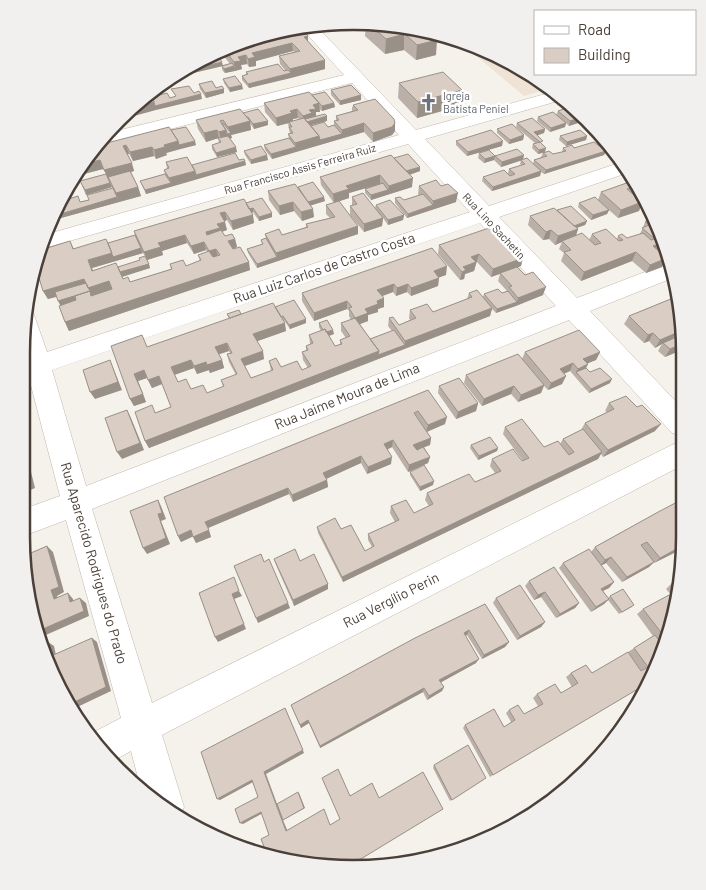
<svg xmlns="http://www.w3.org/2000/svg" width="706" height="890" viewBox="0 0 706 890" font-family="Barlow,sans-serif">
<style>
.education{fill:#eee3d5}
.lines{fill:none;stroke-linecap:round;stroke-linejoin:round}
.minor-casing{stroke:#c1b7ad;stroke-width:1}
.minor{fill:#fff;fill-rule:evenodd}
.wall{fill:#bbb0a8;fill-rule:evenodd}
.shaded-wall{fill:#999088}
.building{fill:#dacdc3;stroke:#999088;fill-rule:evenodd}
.labels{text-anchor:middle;stroke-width:5;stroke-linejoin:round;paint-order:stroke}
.far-worship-label{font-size:11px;fill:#5b616d;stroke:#fff;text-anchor:start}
.far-street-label{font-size:11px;fill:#4a4039;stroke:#fff}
.street-label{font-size:14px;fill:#4a4039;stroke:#fff}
.rim{fill:none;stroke:#4a4039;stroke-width:2.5}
</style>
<rect width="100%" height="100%" fill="#f5f1eb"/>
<path class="education" d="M456 39 500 56 552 88 524 96Z"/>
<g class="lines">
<defs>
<path id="minor" d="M310 24H322L318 28 416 130 556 91 565 99 425 139 489 206 622 162 630 172 499 217 577 298 671 262 675 277 590 311 682 408V436L672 433 569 320 92 509 152 703 682 440 681 466 162 735 184 807 179 818 141 789 131 751 111 762 90 734 121 718 66 520 21 537V510L60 496 29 378 22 380V360L24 359 22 332 26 310 33 312 47 352 470 212 408 144 38 250 44 235 399 135 352 83 99 147 95 146 104 134 344 75 304 31 246 44 240 42ZM480 223 556 306 86 486 52 370Z"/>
</defs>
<use href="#minor" class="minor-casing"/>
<use href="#minor" class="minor"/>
</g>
<path class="wall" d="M366 22H375L404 27V34L436 55 416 60 404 50 385 54 365 36Z
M308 36V42L325 69 249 88 242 80V76L246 75V72L285 70 280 64 279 56 294 52 293 51 256 61V66L249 67 247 64 241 65 242 69 225 73 222 70V66L172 78 187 66 223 65 230 64 223 55 222 50 242 41 243 42Z
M530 75 545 84H543Z
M223 79 243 89 230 92 224 83Z
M399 83 462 90 460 106 417 118 398 98Z
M199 84 224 89V93L206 98 200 89Z
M331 90 361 95V100L340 105 331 95Z
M312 95 334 103 335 107 322 111 319 109 320 112H316V116H327V121L310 125 328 127 334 125V121H336V116L352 111V107L353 106V105L395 123V131L392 135 373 142 364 132 272 159 265 150 264 145 289 138 288 134H290L288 124 289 123 277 126 265 112 264 103ZM298 118 299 119 293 121V119Z
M573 106 585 118 584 121 569 126 566 123 565 127 550 132 537 121 538 117 556 115 558 111Z
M243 113 268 125 254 129 250 123 251 130 231 135 232 138H230L237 152 217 157 212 149V145L219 143 218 138 206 142 198 129 196 120Z
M589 122 596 128 592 130 588 126Z
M517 123 545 129 544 133 537 135 542 145 545 152 553 154 562 152 563 148H574L597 144 599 140 615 152 610 153 602 148 606 151 604 155 544 174 541 172 540 176 492 191 482 181 483 177 508 173 509 169 521 165 520 164 521 160 501 167 494 160 484 163 478 158 479 153 523 159 533 164 534 160 542 157H541L543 153 538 154 532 148 533 144 535 143 516 127Z
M497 129 524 135 523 140 509 144 497 133Z
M171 130 196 145 166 153 167 155 156 159 154 156 133 161 129 154H127L134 171 131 172 138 187 141 196 50 221 59 201 60 202H80L89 200 112 188V187L86 195 80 181 106 174 103 169 80 175 78 170 95 146Z
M560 136H587L586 140 566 146 559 140Z
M456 141 502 146 467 156 456 145Z
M244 151 268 160 251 164 245 155Z
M394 158 420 171 409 175 412 187 371 200 365 193V189L380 184 349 193V198L334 203 321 185 320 177Z
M239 160 245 161 246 165 146 194 140 181 165 174 164 170 167 169 166 162 192 165Z
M635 180 647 203 641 205 639 211 618 218 609 210 607 214 591 220 578 207 579 203 598 200 601 192Z
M419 186 456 202 407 218 395 203V198L404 200 419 195 418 194Z
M298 187 325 201 311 205 314 217 302 221 294 211 280 215 269 200 268 191Z
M352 197 375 208 376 205 404 215 403 220 388 225 383 218 382 226 364 232 350 215V206H352Z
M246 203 272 217 259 221 253 212 252 213 254 223 233 230 227 220 224 221 227 230 222 232 225 236 235 239 237 247 233 249 250 270 69 331 65 322 60 305 57 297 48 299 43 291 70 241 74 249 108 243 135 235 134 231ZM187 243 194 254 206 250 207 252 198 255 200 261 186 266 170 264 171 269 130 282 123 279 122 276 150 268 147 260 163 255 162 251ZM143 253 145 256 140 261 118 267 93 270 92 268Z
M326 205 358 234 257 268 248 253 247 249 262 244 261 240 266 238 265 234 282 235 306 227V224L330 218 326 214Z
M557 210 587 221 585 225 576 228 578 229 576 236 589 240 592 234 617 239 618 236 627 238 640 234 649 213 651 212 666 248 658 251 667 258 662 267 646 273 632 261 581 281 561 261 564 253 559 249 562 242 555 245 549 239 543 240 528 225 530 216Z
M504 244 523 258 521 266 518 267 543 295 496 313 492 309 490 316 149 448 145 441 155 413 171 407 162 384 152 388 147 378 138 381 146 402 134 406 130 399 147 347 229 319 227 314H241L275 307 306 323 290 329 284 320H283L286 331 257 341 264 359 244 366 251 378 271 371 269 361 281 367 302 370 308 368 303 360 302 352 306 351V346L310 344 309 335 321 331 319 327V323L334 334 329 336 335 346 340 344V340L346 338 341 331V323L351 320 349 316V311L347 309 314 321 302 301V293L446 275 439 277 438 286 411 296 407 292 396 296 393 292 382 296 384 307 378 309V312L368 315V321L360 324 370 339 392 331 388 326 389 318 399 325 410 320 409 318 410 310 433 312 467 299 469 293 483 297 484 294 502 293 507 291 498 281 500 274 491 277 477 262 476 263 474 271 465 274 464 279 460 280 438 254 439 245ZM229 351 230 353 227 354 229 362 236 375 221 380 223 387 207 393 191 389 178 382 174 375 194 368 197 374 209 370 210 373 224 368 222 360 219 354Z
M678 296 683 327 682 328 684 331V349L665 357 658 351 662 344 655 348 649 341 644 343 624 324 629 316Z
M525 352H600L596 360 587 363 588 364 586 368 590 372 610 383 589 393 570 371 564 374 566 376 562 384 548 390 544 386 541 393 518 402 511 394 482 406 464 383 466 375 522 359Z
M439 386 478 403 476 411 456 419 438 393Z
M428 390 445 424 427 432 431 438 430 445 424 447 430 457 428 463 408 472 392 447 387 450 391 464 367 474 361 463 326 478 327 480 328 487 293 502 289 494 208 528 211 537 196 543 193 536 181 542 178 536Z
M609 403 655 431 603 457 601 454 598 459 343 582 318 533 317 527 341 529 365 551 372 547 368 540V534L395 522 390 513 391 506 414 513 429 506 425 500 427 493 475 482 495 473 490 466 492 459 522 461H523L503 434 505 427 544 447 560 444 563 439 581 430 585 423 607 412 605 411Z
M471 445 498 448 497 451 478 460 470 448Z
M410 472 433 485 420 491 410 475Z
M660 511 680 550 654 563V562L649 567 622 582 606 563 601 566 614 582 609 588 603 591 608 598 610 596 632 607 619 614 608 600 604 604 591 612 559 568 563 563 591 552 595 547Z
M274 559 300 561 328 584V589L294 606 276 565Z
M679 579 678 601V603L666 589 672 583Z
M529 581 579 603 575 608 556 618 541 597 534 600 525 586Z
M496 598 545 622 541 627 517 640 493 603Z
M485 604 509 642 505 647 482 659 467 635 465 636 476 663 441 682 444 687 442 691 427 700 423 692 320 748 309 723 301 728 291 705Z
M677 605 659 664 490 777 463 728 465 725 504 727 511 722 506 713 509 710 524 714 538 706 533 698 537 694 561 693 572 687 566 677 571 673 641 671 628 652 653 636 637 614 643 609Z
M434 765 486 778 450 801 433 768Z"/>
<path class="shaded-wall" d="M403 27H404V50L385 54 386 39 398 28Z
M308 36V44L304 37Z
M437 40 436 55 416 60 417 45Z
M292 43 293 51 256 61V66L249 67 248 59 252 53Z
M246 55 247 64 241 65 242 69 235 71 234 62 238 57Z
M325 60V69L291 78 290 69Z
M222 62 223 66 172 78 180 72Z
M234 66 235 71 225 73 224 69Z
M291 73V78L249 88 248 84Z
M242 85 243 89 230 92 229 88Z
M224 89V93L206 98 205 93Z
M462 90 460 106 417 118 418 102Z
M201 94 202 99 156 110 155 106Z
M361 95V100L340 105V101Z
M154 102 156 110 123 119 139 106Z
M319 103 320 112H316V117L327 116V121L293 130 303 123V116L309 110 313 105Z
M334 103 335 107 322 111V106Z
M297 109 298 118 293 119V122L277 126 276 118 290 111Z
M584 117V121L569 126 570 121Z
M250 121 251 130 231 135 232 138 228 139 227 134H230L228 127Z
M268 121V125L254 129 253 124Z
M364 123V132L272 159 271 154 296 147 295 143 319 136 342 134V130Z
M395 123V131L392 135 373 142V133Z
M566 123 565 127 550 132 551 128Z
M593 126 596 128 592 130Z
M545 129 544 133 533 137 534 132Z
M217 130 219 138 206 142 204 133Z
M226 130 228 139 221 140 219 132Z
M524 135 523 140 509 144 510 140Z
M587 136 586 140 566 146 567 142Z
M178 141 180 149 166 153 167 155 156 159 154 150 164 145Z
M195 141 196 145 180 149 179 145Z
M503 141 502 146 467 156 468 152Z
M126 145 129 154 125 155 123 146Z
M152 147 154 156 133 161 130 152Z
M236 147 237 152 217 157 216 153Z
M546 148 545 152 538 154 539 150Z
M611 149H613L615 152 610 153Z
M606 151 604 155 544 174 546 170Z
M267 155 268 160 251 164V160Z
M524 155 523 160 501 167 502 162Z
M495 156 494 160 484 163 485 159Z
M100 160 103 169 80 175 78 170 81 165Z
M245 161 246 165 146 194 145 190 171 183 169 178 195 171Z
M132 163 134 171 108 178 104 170Z
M420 167V171L403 177V172Z
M541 171 540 176 492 191 493 187Z
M380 175V184L349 193V198L334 203 333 194 346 186Z
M413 178 412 187 371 200V195L388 190 389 186Z
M110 183 112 187 86 195 85 190Z
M138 187 141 196 119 202 116 193Z
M458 193 456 202 407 218 408 214 433 205V201Z
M117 197 119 202 50 221 59 201 64 213Z
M324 197 325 201 306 207V202Z
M642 197H644L647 203 641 205 639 211 618 218 621 210 640 203Z
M293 202 294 211 280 215 279 206Z
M253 208V212L249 214 248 209Z
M313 209 314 217 302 221 301 212Z
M609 210 607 214 591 220 593 215Z
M225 212 227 220 222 222 220 213Z
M272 213V217L259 221V217Z
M253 215 254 223 233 230 231 221Z
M404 215 403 220 388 225V220Z
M383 218 382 226 364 232V224Z
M587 221 585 225 568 231 569 227Z
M225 222 227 230 221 232 208 241 206 232 217 224Z
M358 226V234L278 261 276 253Z
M578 229 575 238 562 241V242L555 245 558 236Z
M551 230 549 239 543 240 546 232Z
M185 235 187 243 162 251 163 255 147 260 144 252 158 243Z
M235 239 237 247 230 250 228 241Z
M204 242 206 250 194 254 191 246Z
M663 242 666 248 649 254 653 246Z
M141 248 143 253 92 268 96 279 88 260 112 253Z
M216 249 218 257 211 260 209 251Z
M636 252 632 261 581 281 584 272Z
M479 254 474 271 465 274 464 279 460 280 463 267 471 257Z
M277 257 278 261 257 268V264Z
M523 258 521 266 491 277 493 269Z
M667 258 662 267 646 273 650 265Z
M249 262 250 270 69 331 65 322Z
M149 264 150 268 122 277 120 272Z
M447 266 446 275 432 280 434 271Z
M439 278 438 286 411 296V288Z
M84 279 88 287 48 299 43 291Z
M109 281 112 289 61 306 58 301 88 287Z
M394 284 393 292 377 298V290Z
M408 284 407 292 396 296 397 288Z
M546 287 543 295 516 306 518 298Z
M384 298V307L378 309V312L368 315V321L355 326V318L365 309 377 301Z
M347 301V309L314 321V313Z
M517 302 516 306 496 313 497 309Z
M492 308 490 316 378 359V355L405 345V341Z
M306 319V323L290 329 289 325Z
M682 322 683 327 673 332 677 324Z
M285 323 286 331 255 342 253 334Z
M333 330 334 334 325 337V333Z
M653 333 649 341 644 343 648 335Z
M676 333 671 341 663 343 662 344 655 348 660 340Z
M227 343 229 351 217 355 215 347Z
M684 343V349L665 357 670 349Z
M263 351 264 359 242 367 241 359Z
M379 351 378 359 149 448 145 441Z
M600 352 596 360 579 367 583 359Z
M110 360 122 390 95 399 90 392Z
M191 360 194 368 174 375 171 367Z
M222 360 224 368 210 373 207 365Z
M206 362 209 370 197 374 194 366Z
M573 363 570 371 556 377 560 369Z
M588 364 584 372H576L578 369Z
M144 370 147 378 138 381 146 402 134 406 130 399 134 374Z
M159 376 162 384 152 388 148 380Z
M566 376 562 384 548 390 551 383Z
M612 379 610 383 589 393 591 389Z
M544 385 541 393 518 402 521 395Z
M514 386 511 394 482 406 484 399Z
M478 403 476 411 456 419 458 412Z
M127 410 131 418 144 450 122 459 117 452Z
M22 412 26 418 30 433 22 436Z
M447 417 445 424 426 432 428 425Z
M661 424 655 431 603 457 608 450Z
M431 438 430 445 412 452 413 445Z
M22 440 24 444 27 452 22 454Z
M393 440 392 447 383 451 384 444Z
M498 448 497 451 478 460 479 456Z
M602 452 598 459 343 582 342 577Z
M361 456V463L324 480 323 473Z
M392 457 391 464 367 474 368 467Z
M430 457 428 463 408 472 409 465Z
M24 461 30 468 35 488 21 494V485Z
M327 480 328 487 293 502 292 495Z
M434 481 433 485 420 491V487Z
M288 488 289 494 208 528 205 522Z
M158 500 161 506 166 519 161 521 170 544 147 554 143 548 158 514Z
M191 530 194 536 181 542 178 536Z
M209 530 211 537 196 543 193 537Z
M47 546 53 552 64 592 57 596 60 604 54 599 51 590Z
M680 547V550L654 563 660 558Z
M611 557 606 563 600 566 605 560Z
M654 562 649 567 622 582 627 577Z
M614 582 609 588 596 594 601 589Z
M328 584V589L294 606 293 600Z
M239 591 242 596 234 599 246 629 218 642 215 637 232 594Z
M545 592 541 597 534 600 538 595Z
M68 593 73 599 75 608 70 602Z
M80 598 86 603 89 616 39 638 36 632Z
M609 599 604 604 591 612 596 607Z
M288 603 290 608 258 623 256 618Z
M579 603 575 608 556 618 560 614Z
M545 622 541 627 517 640 520 636Z
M469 630 467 635 461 638 464 633Z
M92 638 97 642 111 691 71 710 68 705Z
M48 642 54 646 57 660 51 656Z
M509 642 505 647 482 659 484 655Z
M479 659 476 663 438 684 439 680Z
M444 687 442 691 427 700 429 696Z
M424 688 423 692 320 748V746Z
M285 708 304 753 266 774 283 820 299 793 305 808 283 820 288 832 286 831 264 772Z
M308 720 309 723 301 728 300 725Z
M252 780 255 781 220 800 217 799Z
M261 812 263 813 243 824 240 823Z"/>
<path class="building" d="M367 22H375L403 27 398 28 405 34 386 39Z
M301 29 308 36 304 37 325 60 290 69 279 56 300 51 292 43 252 53 255 57 248 59 246 55 238 57 241 61 234 62 224 49 242 41 243 42Z
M423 30H426L437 40 417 45 405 34Z
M216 53 222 62 180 72 187 66Z
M232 63 234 66 224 69 222 66Z
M278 64 284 71 288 70 291 73 248 84 242 76 248 74 246 72Z
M443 72 462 90 418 102 399 83Z
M235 76 242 85 229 88 223 79Z
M212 81 216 88 222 86 224 89 205 93 199 84Z
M351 85 361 95 340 101 331 90Z
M189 86 194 93 199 91 201 94 155 106 154 102 151 97 167 93 170 98 176 96 171 89Z
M309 92 319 103 313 105 316 109 309 110 312 113 303 116 297 109 290 111 292 113 276 118 264 103Z
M325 92 334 103 322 106 312 95Z
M150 96 154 102 139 106Z
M375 99 394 119 395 123 392 127 373 133 364 123 342 130 334 121 339 120 336 116 358 110 353 105Z
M573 106 584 117 570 121 558 111Z
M240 109 250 121 228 127 223 120 220 121 226 130 219 132 217 130 204 133 196 120Z
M258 109 268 121 253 124 248 117H247L243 113Z
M553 112 566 123 551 128 538 117Z
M325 114 327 116 307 122 305 119Z
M304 118 319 136 295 143 288 134 293 133 289 127H292L289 122Z
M532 118 545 129 534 132 543 141 540 142 546 148 539 150 533 144 540 142 517 123Z
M324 122 328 127 334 125 342 134 320 140 319 136 311 126Z
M222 124H224L231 133 227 134 226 130Z
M512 124 524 135 510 140 497 129Z
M169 127 178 141 164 145 165 147 154 150 152 147 130 152 126 145 123 146 132 163 104 170 100 160 81 165 95 146Z
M186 127 195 141 179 145 178 141 171 130Z
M491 130 503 141 468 152 456 141Z
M580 130 587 136 567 142 560 136Z
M228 136 236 147 216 153 212 145 221 142 218 138Z
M289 138 296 147 271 154 264 145Z
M605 138 613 149H611L599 140Z
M594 142 606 151 546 170 534 160 547 156 543 153 549 151 553 154 566 151 563 148 572 145 574 148Z
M261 146 267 155 251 160 244 151Z
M517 149 524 155 502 162 495 156 485 159 479 153 489 150 495 156Z
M235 153 239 160 244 159 245 161 196 175 195 171 192 165Z
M408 154 420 167 406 171 394 158Z
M391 155 413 178 389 186 380 175 346 186 349 189 333 194 320 177Z
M187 157 195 171 169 178 164 170 169 168 166 162Z
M527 158 541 171 493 187 483 177 504 170 510 176 515 174 509 169 525 164 521 160Z
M130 171 138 187 116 193 108 177Z
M106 174 110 183 85 190 80 181Z
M165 174 171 183 145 190 140 181Z
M436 180 441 186 448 184 458 193 433 201 419 186Z
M635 180 640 187 644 197H642L631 188 627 189 642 202 621 210 601 192Z
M313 182 324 197 308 202 298 187Z
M383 183 388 190 371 195 365 189Z
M295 184 313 209 301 212 293 202 279 206 268 191Z
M113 188 117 197 64 213 59 202 78 196 80 202 89 200 87 195Z
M363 193 383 218 364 224 350 206 357 204 352 197Z
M423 194 433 205 408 214 395 198 400 197 404 200Z
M595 197 609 210 593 215 579 203Z
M262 198 272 213 259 217 253 208 249 209 246 203Z
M244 199 253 215 231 221 225 212 220 213 225 222 217 224 220 228 206 232 207 235 221 230 225 236 232 234 235 239 228 241 233 249 240 247 249 262 65 322 59 306 76 300 75 296 90 291 91 296 112 289 109 281 88 288 84 279 43 291 35 265 37 255 47 248 70 241 73 249 106 239 112 253 88 260 92 271 116 263 123 279 128 277 130 282 172 269 170 264 183 260 186 266 201 260 198 255 209 251 204 242 191 246 185 235 158 243 161 247 144 252 134 231ZM216 249 220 255 213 257 209 251Z
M390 200 404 215 388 220 376 205Z
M339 201 358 226 276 253 265 234 279 229 282 235 308 227 306 224 335 217 326 205Z
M59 202 62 208 55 210Z
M571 206 587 221 574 226 557 210Z
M554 208 578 229 558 236 551 230 546 232 530 216Z
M653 219 663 242 653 246 667 258 650 265 636 252 584 272 564 252 571 250 562 241 582 233 595 245 601 243 592 234 606 229 619 241 623 240 618 236 622 234 627 238 643 233 651 240 655 239 642 228 649 225 645 222Z
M489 228 504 244 508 242 523 258 493 269 479 254 471 257 476 262 463 267 466 270 462 272 439 245Z
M135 235 141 248 113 257 108 243Z
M266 238 277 257 257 264 247 249 263 244 261 240Z
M432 248 447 266 434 271 439 278 411 288 408 284 397 288 394 284 377 290 384 298 377 301 378 304 365 309 368 313 355 318 349 308 352 307 347 301 314 313 302 293Z
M145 256 149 264 120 272 118 267 140 260 139 258Z
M517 267 525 275 533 272 546 287 518 298 509 287 512 286 500 273Z
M86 283 92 295 90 291 58 301 55 292Z
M498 289 502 293 508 291 517 302 497 309 484 294Z
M477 290 492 308 405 341 389 318 393 317 399 325 416 318 410 310 427 304 433 312 472 297 469 293Z
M678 296 682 322 677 324 684 330V343L670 349 663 343 679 336 676 333 660 340 653 333 648 335 629 316Z
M294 300 306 319 289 325 283 316 281 317 275 307Z
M273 303 285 323 253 334 263 351 241 359 251 378 273 370 269 361 276 358 281 367 297 361 302 370 311 366 302 352 308 350 306 346 313 343 309 335 325 329 335 346 342 344 340 340 350 336 341 323 355 318 379 351 145 441 135 412 152 405 155 413 171 407 159 376 148 380 144 370 134 374 143 394 130 399 111 346 142 335 147 347ZM227 343 232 353 227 354 237 374 221 380 224 386 207 393 203 385 191 389 186 379 178 382 171 367 191 360 194 366 206 362 207 365 222 360 215 347Z
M239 310 241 314 230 318 227 314Z
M327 320 333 330 326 332 325 329 323 330 319 323Z
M394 330 405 345 378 355 379 351 370 339Z
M579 330 600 352 583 359 588 364 578 369 573 363 560 369 566 376 551 383 525 352Z
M518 354 544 385 521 395 514 386 484 399 466 375Z
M110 360 118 382 90 392 83 370Z
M586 368 590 372 600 368 612 379 591 389 576 372Z
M459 378 478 403 458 412 439 386Z
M428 390 447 417 428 425 418 411 414 413 431 438 413 445 417 450 423 447 430 457 409 465 393 440 384 444 392 457 368 467 361 456 323 473 327 480 292 495 288 488 205 522 209 530 193 537 191 530 178 536 164 497Z
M626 396 637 407 642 405 661 424 608 450 585 423 614 409 609 403Z
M127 410 140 443 117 452 105 418Z
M22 414 25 426 22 427Z
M522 419 544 447 558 441 569 455 574 452 563 439 583 429 602 452 342 577 317 527 335 518 341 529 351 525 365 551 374 546 368 534 399 520 391 506 406 500 414 513 433 504 427 493 469 474 475 482 501 471 492 459 513 449 522 461 529 458 505 427Z
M490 437 498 448 479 456 471 445Z
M24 461 29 482 21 485 22 462Z
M424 465 434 481 420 487 410 472Z
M158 500 162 513 158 514 166 538 143 548 130 511Z
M681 500 680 547 660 558 647 542 641 545 654 562 627 577 611 557 605 560 595 547 660 511Z
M47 546 59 587 51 590 54 599 68 593 70 602 80 598 84 611 36 632 32 623 24 556Z
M295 549 300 561 314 554 328 584 293 600 274 559Z
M589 549 614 582 601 589 609 599 596 607 563 563Z
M261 554 264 562 269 559 288 603 256 618 234 566Z
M554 567 579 603 560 614 545 592 538 595 529 581Z
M234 577 239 591 232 594 244 624 215 637 199 593Z
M679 579V591L672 583Z
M520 585 545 622 520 636 496 598Z
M623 589 634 605 622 612 610 596Z
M669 595 677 605 667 640 643 609Z
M485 604 509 642 484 655 469 630 464 633 479 659 439 680 444 687 429 696 424 688 320 746 308 720 300 725 291 705 415 638Z
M655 635 664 647 659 664 648 683 493 775 465 725 494 709 504 727 515 720 509 710 518 705 524 714 543 704 537 694 555 684 561 693 578 683 571 673 586 665 592 673 628 652 641 671 648 667 634 648Z
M92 638 106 687 68 705 66 703 42 645 48 642 51 656Z
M285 708 303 750 264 772 286 831 324 809 330 825 340 819 322 778 338 769 350 796 372 783 379 798 423 772 443 809 346 868 268 857 261 839 269 835 261 812 240 823 235 809 258 797 252 780 217 799 201 752Z
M468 745 486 778 452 800 434 765Z
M298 792 304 808 283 820 277 804Z"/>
<defs>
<symbol id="church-bare" viewBox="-9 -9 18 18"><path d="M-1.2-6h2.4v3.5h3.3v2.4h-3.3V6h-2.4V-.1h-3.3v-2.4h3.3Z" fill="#6b7280" stroke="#fff" stroke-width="2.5" paint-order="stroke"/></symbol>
</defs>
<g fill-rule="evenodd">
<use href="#church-bare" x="416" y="90" width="25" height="25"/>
</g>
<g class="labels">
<g class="far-worship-label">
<text x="443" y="100">Igreja<tspan x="443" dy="13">Batista Peniel</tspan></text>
</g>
<g class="far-street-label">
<text transform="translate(300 169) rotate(-16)" y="4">Rua Francisco Assis Ferreira Ruiz</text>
<text transform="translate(494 226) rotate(47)" y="4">Rua Lino Sachetin</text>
</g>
<g class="street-label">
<text transform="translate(324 268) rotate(-19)" y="5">Rua Luiz Carlos de Castro Costa</text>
<text transform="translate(347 396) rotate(-22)" y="5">Rua Jaime Moura de Lima</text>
<text transform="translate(94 563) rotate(74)" y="5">Rua Aparecido Rodrigues do Prado</text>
<text transform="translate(391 600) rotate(-27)" y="5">Rua Vergílio Perin</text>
</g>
</g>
<path d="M0 0H706V890H0ZM353 30H353A323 323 0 0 1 676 353V537A323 323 0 0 1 353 860H353A323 323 0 0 1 30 537V353A323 323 0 0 1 353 30Z" fill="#f1f0ef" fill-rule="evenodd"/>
<path class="rim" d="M353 30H353A323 323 0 0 1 676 353V537A323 323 0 0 1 353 860H353A323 323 0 0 1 30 537V353A323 323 0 0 1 353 30Z"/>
<rect x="534" y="10" width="162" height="65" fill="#ffffff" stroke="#b7b3b0"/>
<rect x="544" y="26" width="25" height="8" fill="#ffffff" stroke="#b7b3b0"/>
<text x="578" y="35" font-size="15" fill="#4a4039">Road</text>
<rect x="544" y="48" width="25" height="15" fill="#dacdc3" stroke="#b7b3b0"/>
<text x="578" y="60" font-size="15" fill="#4a4039">Building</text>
</svg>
